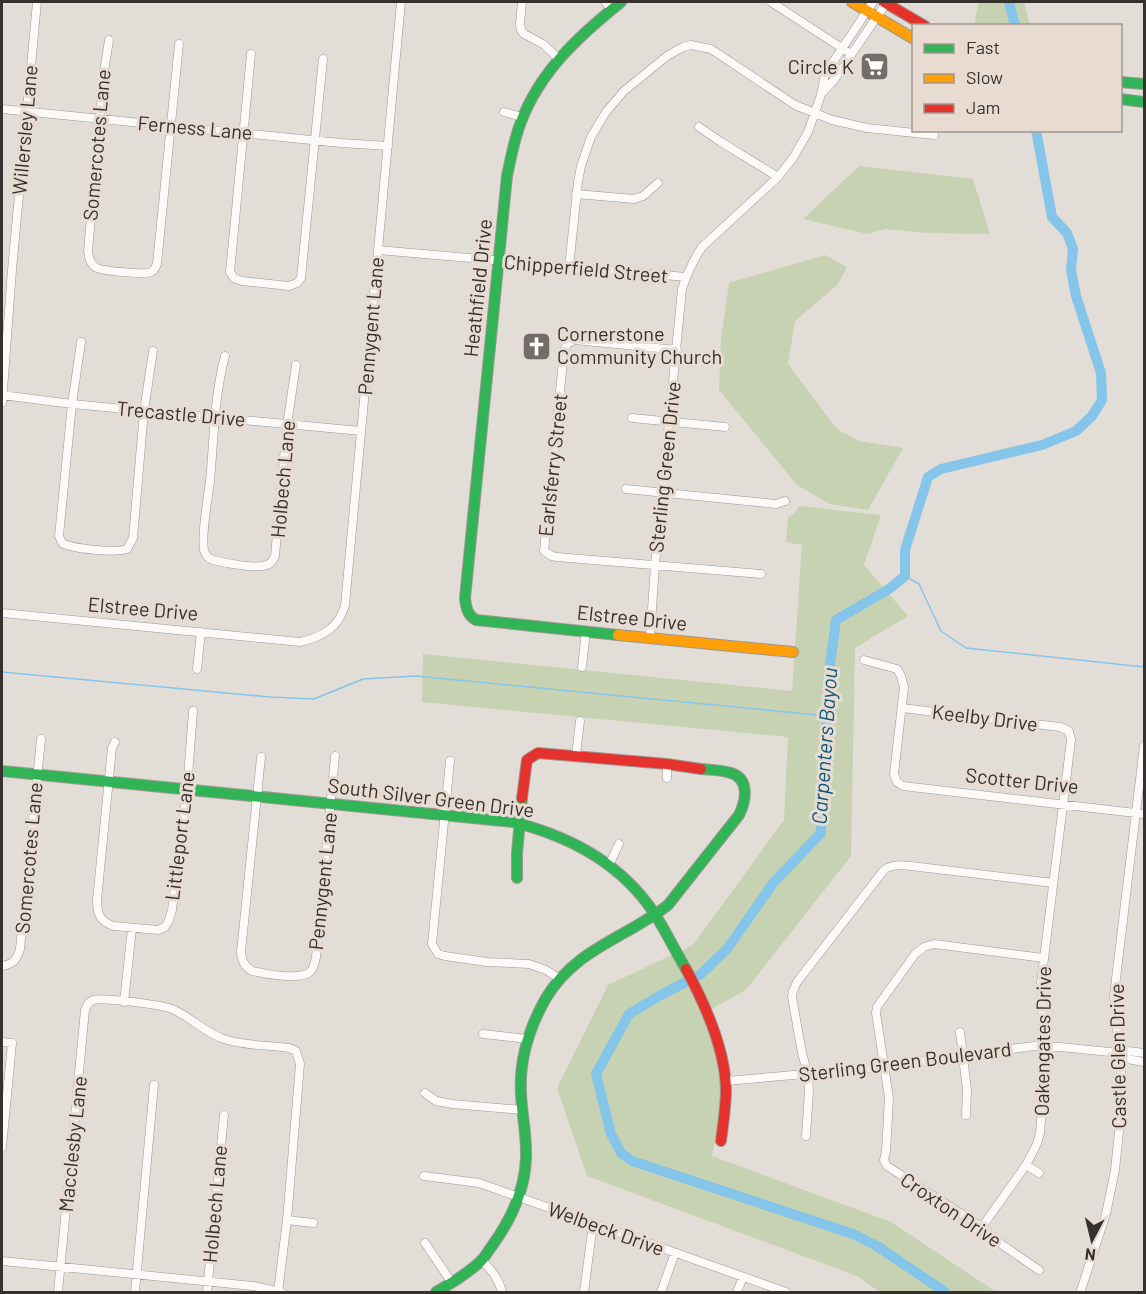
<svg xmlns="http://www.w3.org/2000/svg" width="1146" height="1294" viewBox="0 0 1146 1294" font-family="Barlow,sans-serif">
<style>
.green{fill:#c6d2b2}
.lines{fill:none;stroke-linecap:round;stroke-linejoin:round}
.stream{stroke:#85c5e9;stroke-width:1.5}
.river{stroke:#85c5e9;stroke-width:10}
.street-casing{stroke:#9c9793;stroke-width:9}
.fast-casing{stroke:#9c9793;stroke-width:12}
.slow-casing{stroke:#9c9793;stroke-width:12}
.jam-casing{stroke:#9c9793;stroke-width:12}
.street{stroke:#fbfaf9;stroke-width:8}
.fast{stroke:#30b455;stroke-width:10}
.slow{stroke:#ff9f0a;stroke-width:10}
.jam{stroke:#e5322d;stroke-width:10}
.labels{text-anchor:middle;stroke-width:6;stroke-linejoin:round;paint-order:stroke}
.poi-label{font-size:20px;fill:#36312e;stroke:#e8dcd2;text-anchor:end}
.street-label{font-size:20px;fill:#36312e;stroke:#e8dcd2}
.water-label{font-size:21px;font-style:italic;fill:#0d577b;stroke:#e8dcd2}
</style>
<rect width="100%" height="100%" fill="#e3ddd7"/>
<path class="green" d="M979 2H1024L1030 25H974Z
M859 166 973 179 990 234 926 233 885 229 868 234 803 219Z
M825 255 847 267 838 284 795 321 788 364 837 429 859 441 903 448 868 510 830 504 797 485 719 390 721 339 729 283Z
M799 506 881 515 864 565 908 616 855 648 851 856 746 990 704 1013C711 1034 719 1059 720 1081 723 1106 717 1131 712 1156L891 1222 996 1292H880L857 1276 587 1176 557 1088 608 985 693 945 784 820 788 737 422 702 423 654 792 691 802 545 786 542 788 517 795 513Z"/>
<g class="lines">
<path class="stream" d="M905 576 919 584 941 631 966 648 1144 667
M2 672 270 697 314 699 363 679 416 676 827 716"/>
<path class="river" d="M1009 2 1015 26
M945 1292 877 1246 853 1234 632 1161 621 1153 611 1134 596 1074 629 1014 659 996 701 974 727 949 774 882 821 833 829 672 836 620 889 589 905 576V550L928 477 941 469 1042 445 1076 431 1092 416 1102 400 1101 373 1076 296 1071 270 1073 249 1067 233 1052 217 1036 130"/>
<defs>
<path id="street" d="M522 2 520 24 521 30 524 34 543 44 558 58
M605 2 611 9
M771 2 851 54
M109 40 104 72 88 251C89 258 90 264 97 268 103 271 146 275 151 272 155 270 155 268 157 264L179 44
M251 54 230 272 234 278 242 281 289 286 297 283 301 278 323 59
M822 93 834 80 887 2
M2 109 341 143 388 146
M504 112 522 117
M699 127 721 142 778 177
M576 194 634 199 643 196 658 183
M378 250 686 277
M569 267 578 182 581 166 591 137 606 112 624 91 667 56 683 47 691 45 711 49 795 105 832 120 867 128 934 135
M81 342 72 404 59 536 62 543C73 549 115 553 127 549L133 538 144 411 153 351
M677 350 575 340 567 344 564 351 544 551 552 556 557 557 761 574
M225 356C214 397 214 439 210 481 208 499 201 533 204 550 206 556 208 558 213 560 225 563 258 570 269 564 273 561 273 560 275 556L287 425 296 365
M2 395 72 404 361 431
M2 403 12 270 37 2
M632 418 725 427
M626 489 776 504 785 501
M2 613 300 642C322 637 339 628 345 605L401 2
M650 638 655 565 682 289C687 273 693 261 702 247L778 177 793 158 808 132 821 95 825 74 873 2
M864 660 897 669 901 676 904 687 894 774 897 782 903 786 1144 814
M582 667 586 631
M197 669 201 632
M902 708 1060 727 1069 731 1071 740 1041 983 1045 1071 1040 1133 1037 1144 1026 1165 982 1227
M115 742 112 748 97 900C97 914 100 922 114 926L158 930 165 927 169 920 172 910 187 790 193 711
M576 755 580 721
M261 757 241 952C242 961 244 966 252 971 264 974 302 981 311 971 314 967 315 962 316 957L335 756
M450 761 432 944 438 954 445 956 487 962 529 964 546 970 560 979
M667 778V764
M609 865 619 844
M2 966C13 964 17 960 20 949L41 739
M124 1002 132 928
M960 1032 967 1090 966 1115
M483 1034 527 1039
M2 1042 12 1043 2 1147
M1120 1053 1127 1059 1144 1062
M726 1081 885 1067 963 1055 1035 1046 1060 1047 1120 1053 1128 1051 1144 1053
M425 1093 436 1101 452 1104 523 1110
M806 1136 809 1091 808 1075 802 1053 792 997 793 991 797 982 884 870C892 864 902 865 911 866L1053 883
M1026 1165 1039 1173
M424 1176 479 1183 786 1292
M287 1220 313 1223
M425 1243 452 1283
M482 1260C491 1270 499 1279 502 1292
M2 1261 253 1286 281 1292
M1039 1270 1001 1244 982 1227 887 1166 884 1160 886 1151 889 1098 876 1013 877 1007 915 954 924 947 934 944 1044 958
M1081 1290 1106 1214 1115 1170 1121 1113V1074L1114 995 1144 746
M58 1292 85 1010C87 1005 89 1001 94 1000 103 997 162 1005 172 1009 191 1017 205 1033 224 1039 245 1046 268 1045 289 1048L296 1051 300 1064 287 1220 278 1292
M135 1292 154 1085
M207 1292 224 1115
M584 1292 593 1224
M661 1292 675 1253
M737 1292 743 1277"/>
<path id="fast" d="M1120 82 1144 84
M1120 99 1144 102
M618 635 476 620C467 615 466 607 465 598L507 176C511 158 514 139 521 122 540 71 580 35 621 2
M2 771 513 822C569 836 621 863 654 913 666 931 675 951 686 969
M517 878V853L522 798
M436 1292C452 1283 468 1273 481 1261 485 1257 488 1251 492 1246 510 1221 525 1190 526 1158 527 1136 522 1116 521 1094 519 1060 529 1028 546 998 575 949 626 938 668 905L739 815C746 801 750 779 731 773 722 770 711 770 701 769"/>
<path id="slow" d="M852 2 914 39
M618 635 793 652"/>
<path id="jam" d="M884 2 925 26
M522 798 527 760 538 753 667 764 701 769
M686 969C705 1004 725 1050 726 1089 726 1107 723 1124 721 1141"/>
</defs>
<use href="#street" class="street-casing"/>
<use href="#fast" class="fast-casing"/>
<use href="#slow" class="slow-casing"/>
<use href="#jam" class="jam-casing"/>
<use href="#street" class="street"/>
<use href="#fast" class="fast"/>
<use href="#slow" class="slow"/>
<use href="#jam" class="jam"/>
</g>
<defs>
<symbol id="supermarket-square" viewBox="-11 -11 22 22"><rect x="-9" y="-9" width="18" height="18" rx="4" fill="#736d69" stroke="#e8dcd2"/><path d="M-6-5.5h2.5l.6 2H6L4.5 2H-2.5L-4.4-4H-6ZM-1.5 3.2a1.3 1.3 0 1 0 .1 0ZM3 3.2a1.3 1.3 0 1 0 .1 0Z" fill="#fff"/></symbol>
<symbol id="church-square" viewBox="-11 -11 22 22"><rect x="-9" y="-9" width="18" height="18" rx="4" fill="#736d69" stroke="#e8dcd2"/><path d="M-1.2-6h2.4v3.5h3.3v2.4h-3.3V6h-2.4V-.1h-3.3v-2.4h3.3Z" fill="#fff"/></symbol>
</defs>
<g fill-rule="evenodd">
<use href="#supermarket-square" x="858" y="50" width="33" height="33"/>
<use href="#church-square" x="520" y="330" width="33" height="33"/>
</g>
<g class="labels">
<g class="poi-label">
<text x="854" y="74">Circle K</text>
<text x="557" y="341" text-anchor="start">Cornerstone<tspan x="557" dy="23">Community Church</tspan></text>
</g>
<g class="street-label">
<text transform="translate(195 128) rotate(5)" y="7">Ferness Lane</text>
<text transform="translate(25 130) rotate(-85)" y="7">Willersley Lane</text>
<text transform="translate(97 145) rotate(-85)" y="7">Somercotes Lane</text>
<text transform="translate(586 269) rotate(5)" y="7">Chipperfield Street</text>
<text transform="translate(478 288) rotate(-84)" y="7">Heathfield Drive</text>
<text transform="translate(371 326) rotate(-85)" y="7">Pennygent Lane</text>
<text transform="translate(181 414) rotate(5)" y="7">Trecastle Drive</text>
<text transform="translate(553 465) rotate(-84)" y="7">Earlsferry Street</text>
<text transform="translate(665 467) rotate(-84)" y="7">Sterling Green Drive</text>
<text transform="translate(283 479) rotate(-85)" y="7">Holbech Lane</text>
<text transform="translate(143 609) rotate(5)" y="7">Elstree Drive</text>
<text transform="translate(632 618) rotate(6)" y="7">Elstree Drive</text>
<text transform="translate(985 718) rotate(7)" y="7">Keelby Drive</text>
<text transform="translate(1022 781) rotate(6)" y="7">Scotter Drive</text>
<text transform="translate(431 798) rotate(7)" y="7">South Silver Green Drive</text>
<text transform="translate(180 836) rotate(-83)" y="7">Littleport Lane</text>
<text transform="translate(29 858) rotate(-85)" y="7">Somercotes Lane</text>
<text transform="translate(323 881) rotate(-84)" y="7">Pennygent Lane</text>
<text transform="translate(1043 1041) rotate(-89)" y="7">Oakengates Drive</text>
<text transform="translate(1118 1056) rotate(-91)" y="7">Castle Glen Drive</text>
<text transform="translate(905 1062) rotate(-7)" y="7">Sterling Green Boulevard</text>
<text transform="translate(73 1144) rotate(-84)" y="7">Macclesby Lane</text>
<text transform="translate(215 1204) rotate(-85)" y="7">Holbech Lane</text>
<text transform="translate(951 1210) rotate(34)" y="7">Croxton Drive</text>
<text transform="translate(606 1229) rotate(20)" y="7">Welbeck Drive</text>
</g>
<g class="water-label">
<text transform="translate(825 746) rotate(-86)" y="7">Carpenters Bayou</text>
</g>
</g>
<rect width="1146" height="1294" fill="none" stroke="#36312e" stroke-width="6"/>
<rect x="912" y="24" width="210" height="108" fill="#e8dcd2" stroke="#a19890" stroke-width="1.5"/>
<rect x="924" y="44" width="30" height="9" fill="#30b455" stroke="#a19890" stroke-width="1.5"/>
<text x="966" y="54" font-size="18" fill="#36312e">Fast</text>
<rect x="924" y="74" width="30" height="9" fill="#ff9f0a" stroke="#a19890" stroke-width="1.5"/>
<text x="966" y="84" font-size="18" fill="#36312e">Slow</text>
<rect x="924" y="104" width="30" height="9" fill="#e5322d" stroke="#a19890" stroke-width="1.5"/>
<text x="966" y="114" font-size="18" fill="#36312e">Jam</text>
<g transform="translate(1092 1240) rotate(187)" stroke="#e8dcd2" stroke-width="4.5" paint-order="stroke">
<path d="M0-4.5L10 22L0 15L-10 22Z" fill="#36312e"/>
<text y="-9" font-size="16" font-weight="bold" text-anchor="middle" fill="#36312e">N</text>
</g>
</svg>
